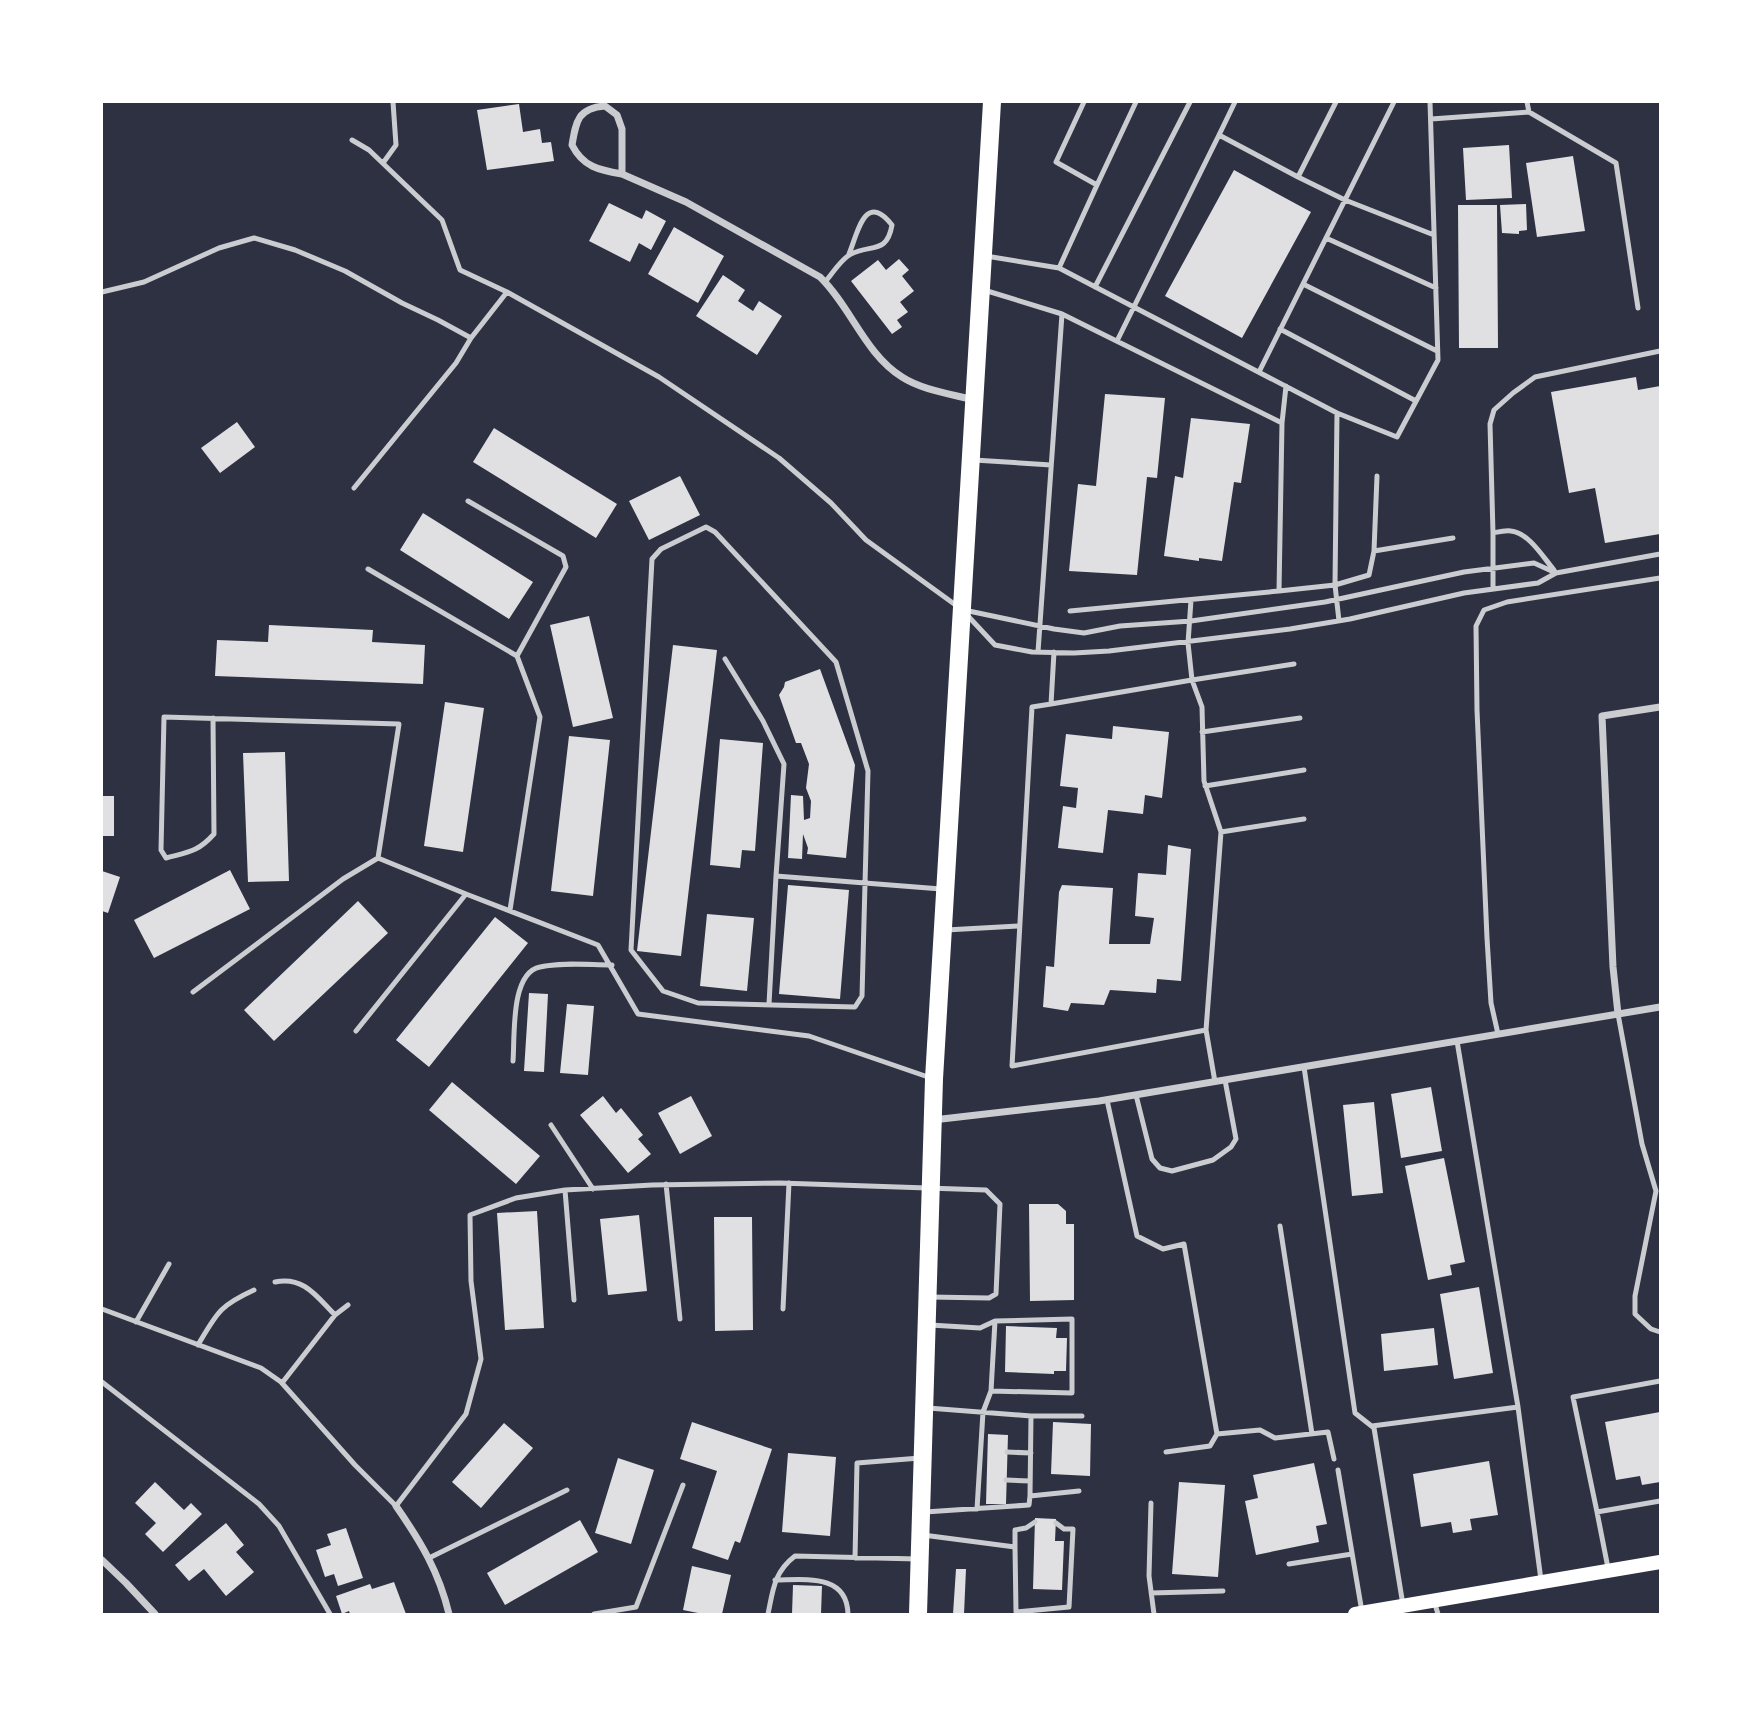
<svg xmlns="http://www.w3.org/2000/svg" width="1762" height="1716" viewBox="0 0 1762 1716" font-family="'Nunito Sans',sans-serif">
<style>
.building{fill:#e0e0e3}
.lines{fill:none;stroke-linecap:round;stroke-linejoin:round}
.service{stroke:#caccd0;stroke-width:5}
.minor{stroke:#caccd0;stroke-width:7}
.secondary{stroke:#fff;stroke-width:14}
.primary{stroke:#fff;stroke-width:18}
</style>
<rect width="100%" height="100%" fill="#2d3142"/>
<path class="building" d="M519 104 523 132 540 129 542 143 551 142 554 161 487 170 477 110Z
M1509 145 1512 198 1466 200 1463 148Z
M1573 156 1585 231 1537 237 1526 163Z
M1234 170 1311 212 1242 338 1165 296Z
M609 203 642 219 646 210 666 221 651 250 639 243 630 262 589 241Z
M1526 204 1527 230 1519 231V234L1502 233 1500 205Z
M1458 205H1497L1498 348H1459Z
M674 227 724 256 698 303 648 274Z
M899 259 909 270 902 276 914 291 900 302 908 312 897 320 902 327 892 334 851 281 878 260 886 270Z
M723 275 745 290 738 301 753 311 759 301 782 316 757 355 696 316Z
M1636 377 1638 390 1660 386V534L1605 543 1595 488 1569 493 1551 392Z
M1105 394 1165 398 1157 478 1147 477 1137 575 1069 571 1078 484 1096 486Z
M1191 418 1250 424 1241 483 1234 482 1222 561 1199 558V561L1164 556 1175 476 1183 478Z
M237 422 255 447 220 473 201 448Z
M494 428 617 504 596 538 473 462Z
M680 476 700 515 649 540 629 501Z
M423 513 533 582 509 619 400 550Z
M589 616 613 718 573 727 550 625Z
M269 625 373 630 372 642 425 645 423 684 215 676 217 640 268 642Z
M673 645 717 650 681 956 637 951Z
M820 669 855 765 846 858 807 854 808 848 803 834 802 859 788 858 791 795 803 796 804 820 810 818 811 801 806 788 809 764 801 743H796L779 695 784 687 785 682Z
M445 702 484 708 463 852 424 846Z
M1113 726 1169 732 1162 798 1145 795 1143 814 1108 810 1103 853 1058 848 1063 806 1076 808 1078 788 1060 786 1066 734 1112 739Z
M569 736 610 740 593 896 551 891Z
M720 739 763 743 755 851 742 850 740 868 710 865Z
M285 752 289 881 248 882 243 753Z
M102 796H114V836H102Z
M1168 845 1191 849 1181 981 1157 979 1156 993 1110 990 1104 1005 1071 1003 1068 1011 1043 1007 1046 966 1054 967 1059 892 1062 885 1113 888 1109 944H1150L1154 918 1135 916 1138 873 1166 875Z
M230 870 250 909 154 958 134 920Z
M102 871 120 877 108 913 102 911Z
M788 885 849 890 840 999 779 994Z
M358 901 388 933 274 1041 244 1010Z
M707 914 754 918 747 991 700 986Z
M495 917 528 943 429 1067 396 1040Z
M529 993 548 994 544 1072 524 1071Z
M567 1004 594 1006 588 1075 560 1073Z
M452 1082 540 1156 516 1184 429 1110Z
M1431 1087 1442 1151 1401 1158 1391 1094Z
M603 1096 616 1113 621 1108 643 1135 638 1139 651 1154 628 1173 580 1115Z
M691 1096 712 1136 680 1154 658 1113Z
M1374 1102 1383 1193 1352 1196 1343 1105Z
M1444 1158 1465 1262 1450 1265 1452 1275 1428 1280 1405 1166Z
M1029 1204H1058L1066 1211V1224H1074V1300L1030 1301Z
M537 1211 544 1328 505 1330 497 1213Z
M639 1215 647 1291 608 1295 600 1219Z
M714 1217H752L753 1330 715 1331Z
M1479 1287 1493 1373 1454 1379 1440 1294Z
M1006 1326 1057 1328 1056 1338H1067L1066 1371H1054V1374L1005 1372Z
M1434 1328 1438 1365 1384 1371 1381 1334Z
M1660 1412V1482L1642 1485 1640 1476 1616 1480 1605 1422Z
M692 1422 772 1449 740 1543 735 1541 728 1560 692 1548 717 1471 680 1459Z
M1053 1422 1091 1424 1090 1476 1051 1474Z
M504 1423 533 1448 481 1508 452 1482Z
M988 1434 1008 1435 1006 1504H986Z
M788 1453 836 1457 830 1536 782 1532Z
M618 1458 654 1470 631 1544 595 1533Z
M1489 1461 1498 1515 1470 1519 1472 1530 1453 1533 1451 1522 1421 1527 1413 1474Z
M1314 1463 1327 1524 1316 1526 1319 1542 1256 1555 1245 1501 1258 1498 1253 1475Z
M155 1482 184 1510 191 1503 202 1514 163 1552 145 1534 156 1523 135 1503Z
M1179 1482 1225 1485 1218 1577 1172 1574Z
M1035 1518 1056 1519 1055 1541H1064L1062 1590 1033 1589Z
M580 1520 598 1552 505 1605 487 1573Z
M226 1523 244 1545 236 1552 254 1572 226 1596 204 1569 189 1581 175 1565Z
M346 1528 363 1578 338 1586 334 1574 325 1577 316 1550 331 1545 327 1534Z
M692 1566 731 1575 722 1614H703L683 1610Z
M956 1569H966L964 1614H953Z
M394 1582 406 1614H350L349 1611 342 1614 336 1596 370 1584 372 1589Z
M793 1585 822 1586 821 1614H792Z"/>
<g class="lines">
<path class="service" d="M1235 102 1219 135 1298 177 1336 102
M1430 102 1438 360 1397 437 1337 413 1335 585 1369 575 1374 551 1453 538
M1527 102 1529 112
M1431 119 1529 112 1616 163 1638 308
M352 140 369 150 442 220 460 270 507 292 659 377 779 458 831 503 866 540 957 606
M383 163 396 145 393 102
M1298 177 1345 200 1434 235
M1097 185 1136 102
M1326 238 1436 288
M986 256 1059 268 1337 413
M1059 268 1097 185 1056 162 1084 102
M825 282C832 274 842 258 851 254 872 244 887 254 892 225 865 191 858 232 849 254
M1303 284 1437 351
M1095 287 1190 102
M984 290 1062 314 1282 423 1279 591 1070 611
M102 292 144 282 219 248 254 238 295 250 345 271 402 303 438 320 471 338
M1280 329 1416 401
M1117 341 1219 135
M1259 372 1394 102
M1282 423 1286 386
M974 460 1051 465
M354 488 456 363 471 338 507 292
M468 501 563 556 566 567 517 656
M706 527 715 532 836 662 868 771 862 996 855 1007 698 1003 663 991 631 950 652 559 661 549Z
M1493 533V589
M1374 551 1377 476
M368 569 517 656 540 717 510 910
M1554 570C1543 557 1529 533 1511 531 1505 530 1498 532 1493 533L1490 424 1494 410 1513 393 1535 377 1660 351
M1279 591 1335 585 1339 621
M964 610 1054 629 1084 633 1120 626 1191 621 1325 602 1464 572 1534 563 1556 573
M967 615 995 645 1032 652 1074 653 1109 651 1290 629 1350 619 1464 593 1538 583 1556 573 1660 554
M1038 652 1062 314
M1054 652 1051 704 1032 707 1012 1066 1206 1030 1221 832 1204 781 1202 707 1192 680 1294 664
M725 659 763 721 784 764 776 876
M1051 704 1192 680 1188 643 1191 600
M213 718 214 834C198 852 188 852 166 858L161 850 164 717 399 724 378 858 466 894
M1202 732 1300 718
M1205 786 1304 770
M1221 832 1304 819
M946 930 1019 926
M193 992 343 879 378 858
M769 1004 776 876 941 889
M1618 1014 1642 1144 1656 1191 1635 1296V1314L1651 1329 1660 1332
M1206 1030 1215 1082
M356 1031 466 894 598 945 638 1014 809 1036 931 1078
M1498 1034 1491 1003 1487 938 1477 710 1476 626 1484 610 1507 602 1660 578
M1457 1041 1518 1407
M513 1061C515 1037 510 973 540 967 562 962 589 965 612 965
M1304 1067 1355 1413 1374 1428 1403 1605
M1136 1095 1152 1159 1160 1168 1172 1171 1213 1160 1231 1147 1236 1139 1225 1080
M1107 1100 1137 1236 1163 1249 1184 1244 1217 1434 1260 1430 1275 1438 1328 1432 1334 1459
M551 1125 593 1189
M666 1184 680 1319
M565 1190 574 1300
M1280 1226 1312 1434
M275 1282C304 1276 317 1297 335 1315
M102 1309 261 1368 281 1382 355 1465 396 1506 466 1414 481 1359 471 1281 470 1215 516 1198 565 1190 652 1185 780 1183 986 1190 1000 1204 996 1294 989 1298 929 1297
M783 1309 789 1183
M136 1322 169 1264
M930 1325 980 1328 995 1321 991 1391 1072 1393V1319L995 1321
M198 1345C217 1313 219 1306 254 1290
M102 1382 259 1504 279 1526 330 1614
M282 1383 335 1315 348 1305
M1031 1416H1082
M1372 1426 1518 1407 1541 1580
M1007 1452 1031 1453
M1166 1452 1210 1446 1217 1434
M1338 1470 1362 1612
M1006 1480 1030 1481
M1030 1496 1079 1491
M1151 1503 1149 1576 1154 1614
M977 1509 983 1412 991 1391
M925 1512 1029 1505 1030 1496 1031 1416 928 1408
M1597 1512 1573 1397 1660 1381
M923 1535 1015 1547 1016 1612 1069 1607 1073 1529H1064L1056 1523
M1015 1547V1530L1026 1528 1035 1522
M429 1558 567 1490
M855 1558 857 1463 920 1458
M1289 1564 1352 1554
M1608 1568 1597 1512 1660 1501
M775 1580C804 1580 847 1573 848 1614
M1151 1593 1223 1591
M1434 1601 1438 1614
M594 1614 636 1607 683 1485
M768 1614C773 1590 774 1572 795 1556L917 1559"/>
<path class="minor" d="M622 174C599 170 583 167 572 145 576 121 578 108 605 106L617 115 622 129V174L686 202 820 277C851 307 865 354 902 377 922 390 951 394 974 400
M1618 1014 1613 967 1602 716 1660 707
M933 1120 1099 1101 1660 1007
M396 1506C421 1542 439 1572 449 1614
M102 1560 126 1583 155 1614"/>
<path class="secondary" d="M1355 1614 1660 1562"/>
<path class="primary" d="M918 1614 934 1079 992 102"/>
</g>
<rect width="1762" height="1716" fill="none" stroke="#ffffff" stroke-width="206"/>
</svg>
